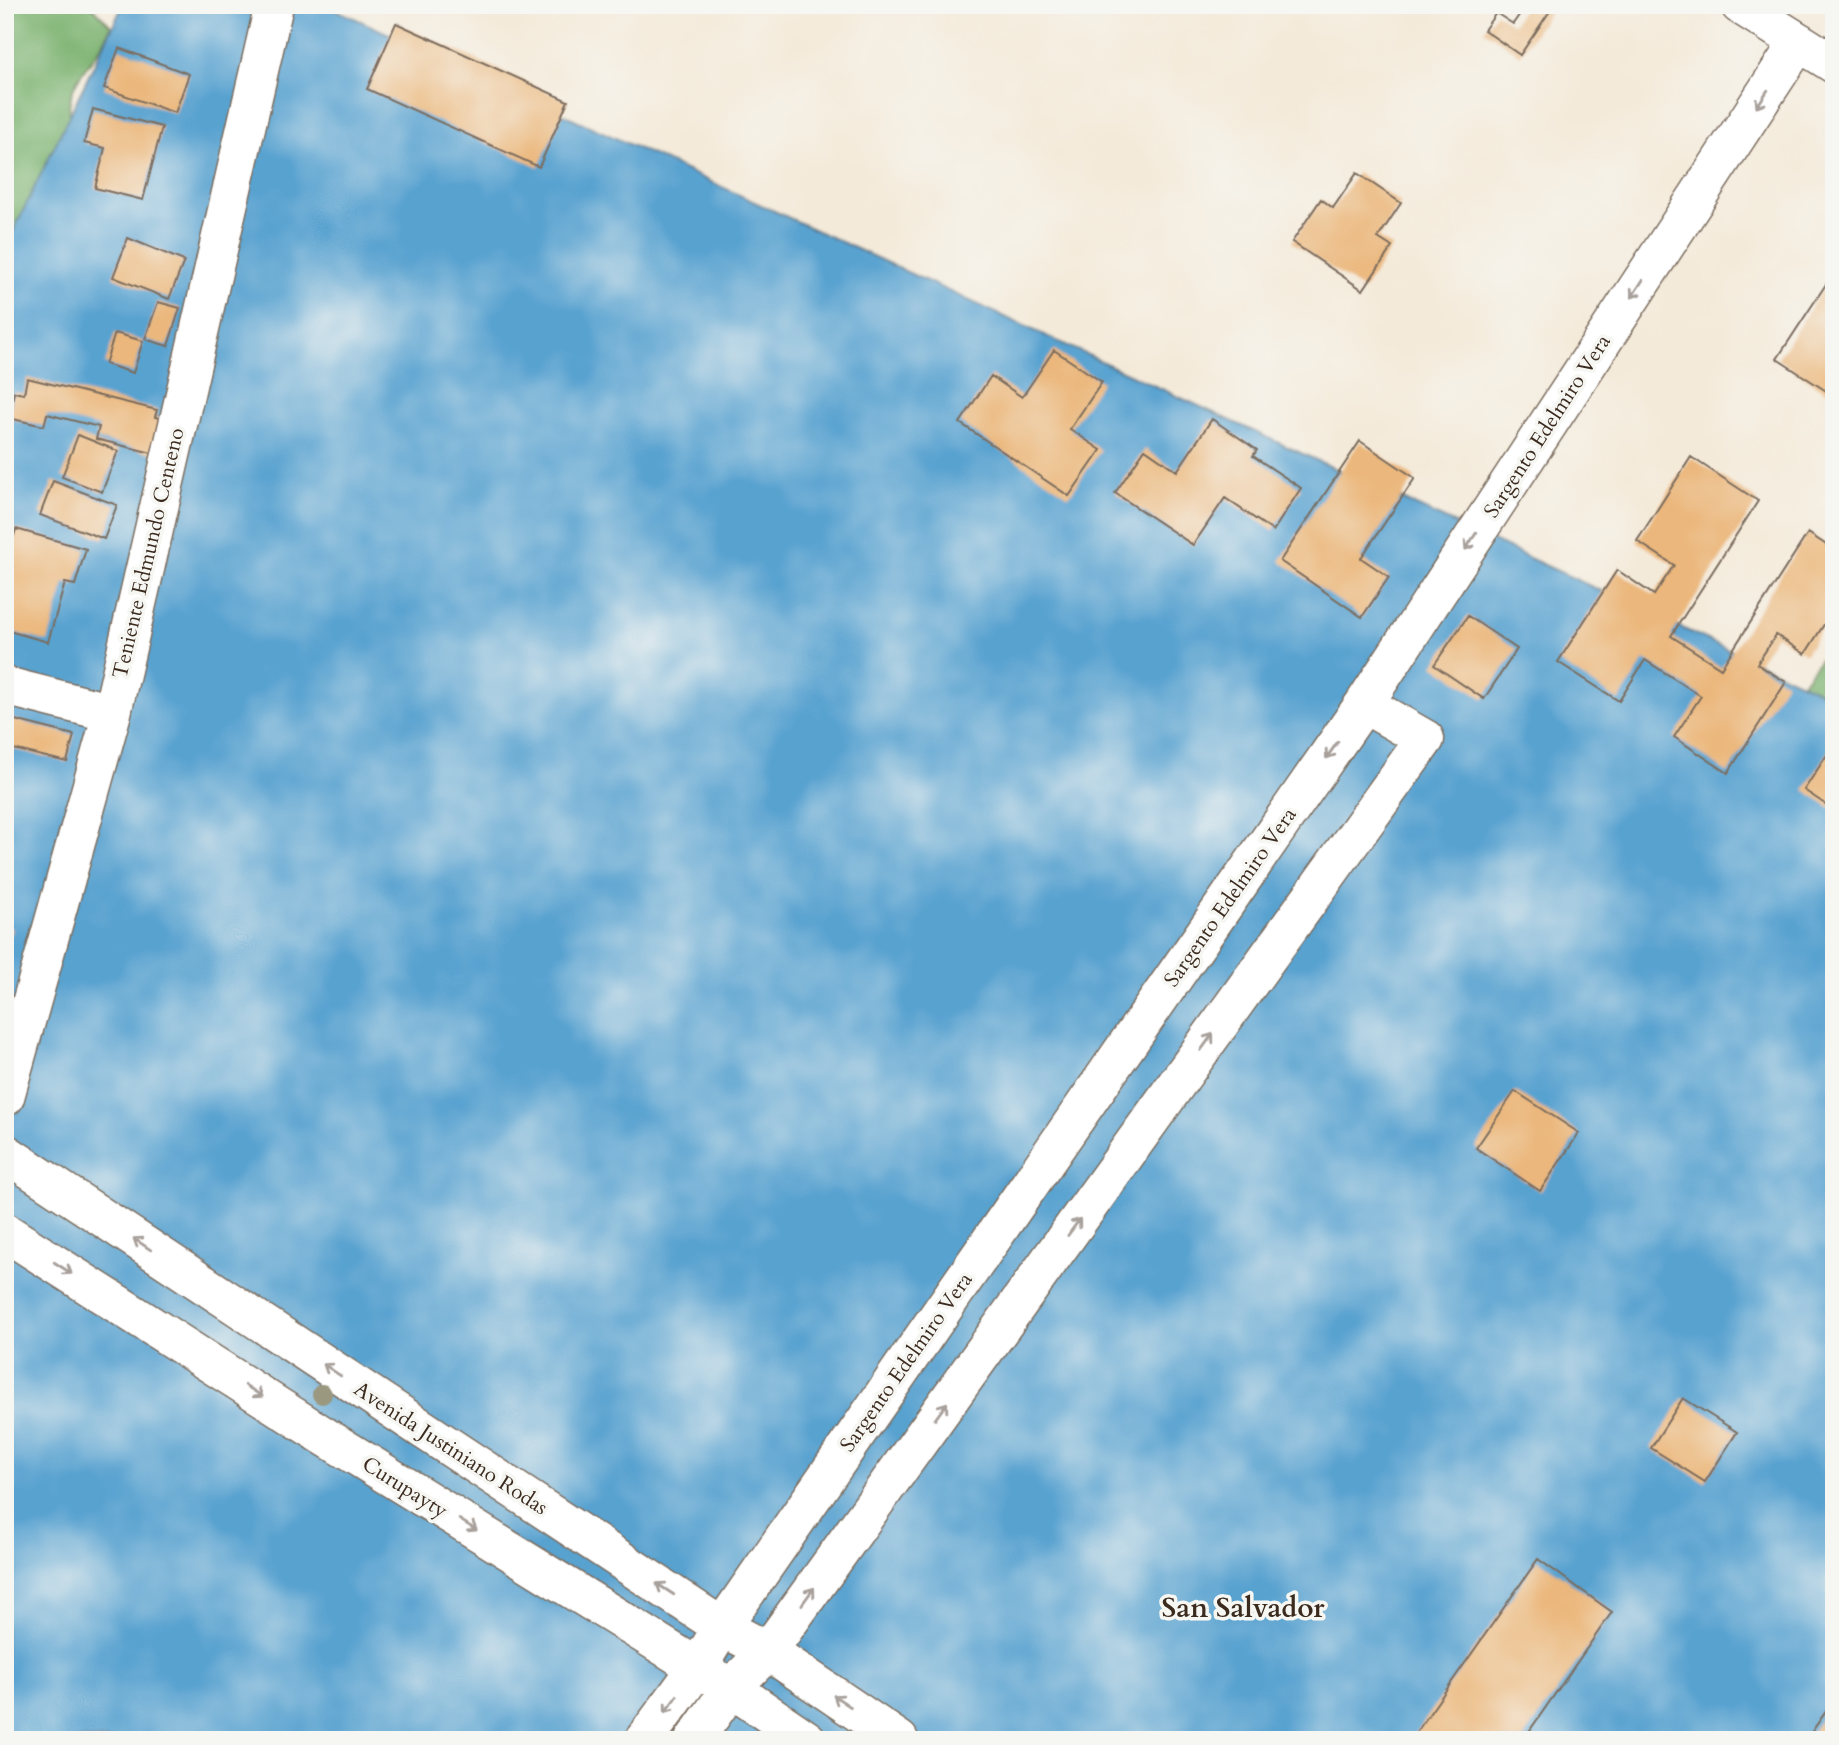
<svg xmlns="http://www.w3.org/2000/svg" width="1839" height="1745" viewBox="0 0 1839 1745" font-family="Cardo,serif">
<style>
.forest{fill:#7bb270;stroke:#5b6e47;stroke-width:2}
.water{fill:#59a2d0;stroke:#4a6677;stroke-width:2}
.building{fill:#ebb77c}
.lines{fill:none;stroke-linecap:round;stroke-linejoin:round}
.minor-casing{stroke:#7c6d5f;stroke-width:41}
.minor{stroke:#fff;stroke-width:38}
.tree{fill:#9b9880}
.oneway{stroke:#a79f9a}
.labels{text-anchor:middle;stroke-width:7;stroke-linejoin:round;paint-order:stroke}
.street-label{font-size:21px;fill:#3b2a1e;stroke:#f6f6f2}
.district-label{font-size:28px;font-weight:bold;fill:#3b2a1e;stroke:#f6f6f2}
</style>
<rect width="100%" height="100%" fill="#f6f6f2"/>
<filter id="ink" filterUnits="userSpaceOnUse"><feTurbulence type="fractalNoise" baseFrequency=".0143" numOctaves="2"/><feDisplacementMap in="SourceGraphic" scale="14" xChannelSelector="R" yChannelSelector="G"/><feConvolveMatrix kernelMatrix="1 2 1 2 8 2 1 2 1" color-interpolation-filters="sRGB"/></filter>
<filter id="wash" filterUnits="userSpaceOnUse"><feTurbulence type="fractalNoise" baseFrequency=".00686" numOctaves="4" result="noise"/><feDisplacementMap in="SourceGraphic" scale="28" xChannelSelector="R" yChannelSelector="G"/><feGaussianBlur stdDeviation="1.57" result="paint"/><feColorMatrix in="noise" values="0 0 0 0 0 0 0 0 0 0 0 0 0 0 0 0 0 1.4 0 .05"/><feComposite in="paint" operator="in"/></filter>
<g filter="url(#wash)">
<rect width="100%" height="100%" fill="#f4ead9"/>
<path class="forest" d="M5 5H91L111 26C100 62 63 77 70 121L5 359Z
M1834 641V724L1790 706 1804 680Z"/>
<path class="water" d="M123 5H326L1834 698V1740H5V248Z"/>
<g id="blocks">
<path class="building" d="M1526 5H1554L1520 55 1484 30 1496 13 1513 24Z
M396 23 568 101 539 167 367 89Z
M119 48 189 74 175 113 104 88Z
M93 109 162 127 143 200 95 188 105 148 84 143Z
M1357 173 1401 203 1378 238 1392 247 1363 290 1292 242 1321 199 1333 208Z
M128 238 184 261 169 299 113 277Z
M1834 272V396L1777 359Z
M158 302 180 308 168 346 145 339Z
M115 333 143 341 133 373 105 364Z
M1054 350 1102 382 1070 429 1101 450 1069 496 960 423 991 376 1022 397Z
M27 378 157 410 155 417 165 419 156 454 96 439 99 427 47 414 44 426 8 418 14 392 24 394Z
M1212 419 1257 450 1253 456 1301 488 1273 531 1225 498 1193 545 1115 493 1145 449 1177 471Z
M78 435 118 451 102 492 62 477Z
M1360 441 1415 478 1361 558 1389 577 1362 617 1280 561Z
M1691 457 1758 501 1671 636 1721 668 1808 533 1834 550V609L1805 654 1776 635 1757 664 1786 682 1728 773 1674 737 1701 696 1645 660 1619 701 1558 662 1617 570 1654 595 1674 565 1637 541Z
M53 481 117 505 104 539 40 515Z
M16 529 86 549 75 585 65 583 48 642 5 630V593L13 567 5 565Z
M1468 616 1517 649 1484 699 1434 665Z
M7 718 74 735 67 762 5 747V726Z
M1834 744V810L1804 790Z
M5 926 13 929 5 950Z
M1515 1091 1579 1133 1540 1191 1476 1148Z
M1683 1398 1737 1432 1705 1482 1651 1448Z
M1538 1559 1612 1612 1523 1740H1411Z
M1834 1700V1740H1806Z"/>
</g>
</g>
<g filter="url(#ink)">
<use href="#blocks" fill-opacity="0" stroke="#7c6d5f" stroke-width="2"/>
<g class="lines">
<defs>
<path id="minor" d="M1740 5 1834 64
M5 686 112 713
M5 1097 112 713 274 5
M5 1153 722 1627 768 1651 899 1740
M5 1232 324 1436 731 1688 807 1740
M644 1740 698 1667 722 1627 1364 704 1799 42
M694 1740 731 1688 768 1651 1425 739 1364 704"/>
</defs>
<use href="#minor" class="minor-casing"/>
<use href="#minor" class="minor"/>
</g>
<circle class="tree" cx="322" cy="1394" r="10"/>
<defs><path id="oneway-shaft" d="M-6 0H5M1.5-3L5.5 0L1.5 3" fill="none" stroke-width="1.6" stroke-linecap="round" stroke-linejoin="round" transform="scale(1.75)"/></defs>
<g class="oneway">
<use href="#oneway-shaft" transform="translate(1762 99) rotate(123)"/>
<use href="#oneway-shaft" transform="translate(1637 289) rotate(123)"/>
<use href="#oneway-shaft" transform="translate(1471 541) rotate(123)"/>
<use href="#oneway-shaft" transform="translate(1332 750) rotate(125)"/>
<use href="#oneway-shaft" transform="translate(1207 1042) rotate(-54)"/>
<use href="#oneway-shaft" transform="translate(1074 1227) rotate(-54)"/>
<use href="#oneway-shaft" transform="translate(142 1244) rotate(-146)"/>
<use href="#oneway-shaft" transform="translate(63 1268) rotate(33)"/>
<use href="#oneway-shaft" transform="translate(332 1370) rotate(-146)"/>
<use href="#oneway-shaft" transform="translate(254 1391) rotate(33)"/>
<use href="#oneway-shaft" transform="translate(941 1411) rotate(-54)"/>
<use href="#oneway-shaft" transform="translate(468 1525) rotate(32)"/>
<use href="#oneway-shaft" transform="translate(665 1589) rotate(-147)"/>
<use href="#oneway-shaft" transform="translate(808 1596) rotate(-54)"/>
<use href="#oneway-shaft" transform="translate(842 1701) rotate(-146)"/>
<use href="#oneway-shaft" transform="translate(671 1704) rotate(126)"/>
</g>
</g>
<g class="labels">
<g class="street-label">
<text transform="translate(1547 426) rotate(-57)" y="7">Sargento Edelmiro Vera</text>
<text transform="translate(148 553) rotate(-77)" y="7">Teniente Edmundo Centeno</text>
<text transform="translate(1230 897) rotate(-55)" y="7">Sargento Edelmiro Vera</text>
<text transform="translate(906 1362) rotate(-55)" y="7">Sargento Edelmiro Vera</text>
<text transform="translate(451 1448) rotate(33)" y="7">Avenida Justiniano Rodas</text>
<text transform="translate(405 1487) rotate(32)" y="7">Curupayty</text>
</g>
<g class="district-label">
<text x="1243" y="1617">San Salvador</text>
</g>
</g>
<rect width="1839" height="1745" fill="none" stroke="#f6f6f2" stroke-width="28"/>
</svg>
